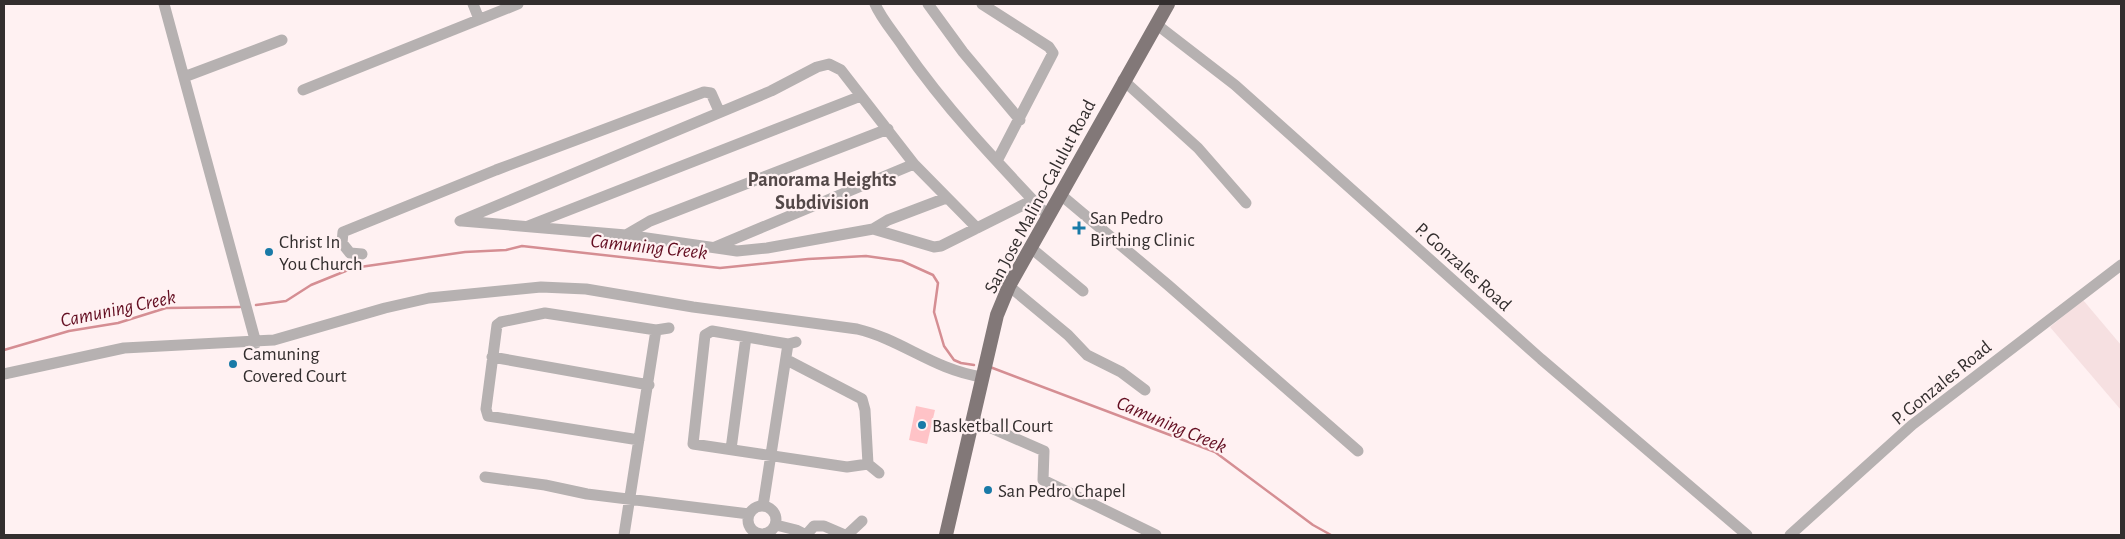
<svg xmlns="http://www.w3.org/2000/svg" width="2125" height="539" viewBox="0 0 2125 539" font-family="'Alegreya Sans',sans-serif">
<style>
.built{fill:#f6e0e1}
.grass{fill:#ffc3c7}
.lines{fill:none;stroke-linecap:round;stroke-linejoin:round}
.stream{stroke:#d58e93;stroke-width:2.5}
.minor{stroke:#b6b1b1;stroke-width:11}
.major{stroke:#827878;stroke-width:14}
.poi-dot{fill:#197aa7;stroke:#fff1f2;stroke-width:2}
.labels{text-anchor:middle;stroke-width:4.5;stroke-linejoin:round;paint-order:stroke}
.street-label{font-size:19px;fill:#332e2e;stroke:#fff1f2}
.poi-label{font-size:19px;fill:#332e2e;stroke:#fff1f2;text-anchor:start}
.neighbourhood-label{font-size:20px;font-weight:bold;fill:#534848;stroke:#fff1f2}
.water-label{font-size:20px;font-style:italic;fill:#640f22;stroke:#fff1f2}
</style>
<rect width="100%" height="100%" fill="#fff1f2"/>
<path class="built" d="M2083 300 2121 345V410L2050 327Z"/>
<path class="grass" d="M916 406 935 410 927 444 909 440Z"/>
<g class="lines">
<path class="stream" d="M256 305 286 301 311 285 353 268 465 252 506 250 522 246 720 268 808 259 866 256 902 261 933 275 938 283 934 312 944 346 954 360 961 363 974 365
M4 350 69 331 118 323 166 308 240 307
M990 367 1215 452 1313 525 1331 535"/>
<path class="minor" d="M164 4 256 343
M473 4 479 19
M875 4C882 20 895 34 904 48 947 110 998 163 1049 217
M928 4 963 52 1020 120
M982 4 1049 47 1053 53 997 161
M1156 24 1235 85 1541 359 1747 535
M184 77 282 40
M1123 80 1198 148 1246 203
M303 90 518 4
M1061 195 1168 285 1358 451
M460 221 771 91 817 67 829 64 841 70 914 164 977 228
M462 221 626 235 737 251 767 248 873 229 934 247 941 246 1033 200
M528 226 861 96
M873 229 888 220 946 198
M626 235 650 221 888 129
M715 247 914 164
M1031 248 1083 291
M362 254 350 253 342 243 343 232 496 170 704 92 711 93 719 111
M1009 286 1068 335 1087 355 1121 372 1145 390
M788 344 712 331 705 335 693 444 847 467 868 464
M492 357 649 385
M787 360 862 399 865 410 868 464 879 473
M4 374 124 348 274 340 385 308 429 298 541 287 586 289 693 307 857 329C903 340 932 369 982 377
M973 420 1044 451 1043 480 1156 535
M639 440 488 416 486 409 497 325 501 322 545 313 656 330 669 328
M731 449 746 337
M485 477 545 485 587 494 749 514
M748 520a14 14 0 1 1 28 0a14 14 0 1 1-28 0Z
M763 506 788 344 796 342
M776 525 796 530 806 535 814 526H824L845 535
M624 535 656 330
M847 535 862 521
M1790 535 1912 425 2121 265"/>
<path class="major" d="M946 535 997 315 1009 286 1168 4"/>
</g>
<g class="poi-dot">
<path d="M1076.5 220.5h5v5h5v5h-5v5h-5v-5h-5v-5h5z"/>
<circle cx="269" cy="252" r="5"/>
<circle cx="233" cy="364" r="5"/>
<circle cx="922" cy="425" r="5"/>
<circle cx="988" cy="490" r="5"/>
</g>
<g class="labels">
<g class="street-label">
<text transform="translate(1039 196) rotate(-62)" y="7">San Jose Malino-Calulut Road</text>
<text transform="translate(1464 266) rotate(42)" y="7">P. Gonzales Road</text>
<text transform="translate(1941 382) rotate(-39)" y="7">P. Gonzales Road</text>
</g>
<g class="poi-label">
<text x="1090" y="224">San Pedro<tspan x="1090" dy="22">Birthing Clinic</tspan></text>
<text x="279" y="248">Christ In<tspan x="279" dy="22">You Church</tspan></text>
<text x="243" y="360">Camuning<tspan x="243" dy="22">Covered Court</tspan></text>
<text x="932" y="432">Basketball Court</text>
<text x="998" y="497">San Pedro Chapel</text>
</g>
<g class="neighbourhood-label">
<text x="822" y="186">Panorama Heights<tspan x="822" dy="23">Subdivision</tspan></text>
</g>
<g class="water-label">
<text transform="translate(649 246) rotate(6)" y="7">Camuning Creek</text>
<text transform="translate(118 308) rotate(-12)" y="7">Camuning Creek</text>
<text transform="translate(1172 424) rotate(23)" y="7">Camuning Creek</text>
</g>
</g>
<rect width="2125" height="539" fill="none" stroke="#332e2e" stroke-width="10"/>
</svg>
